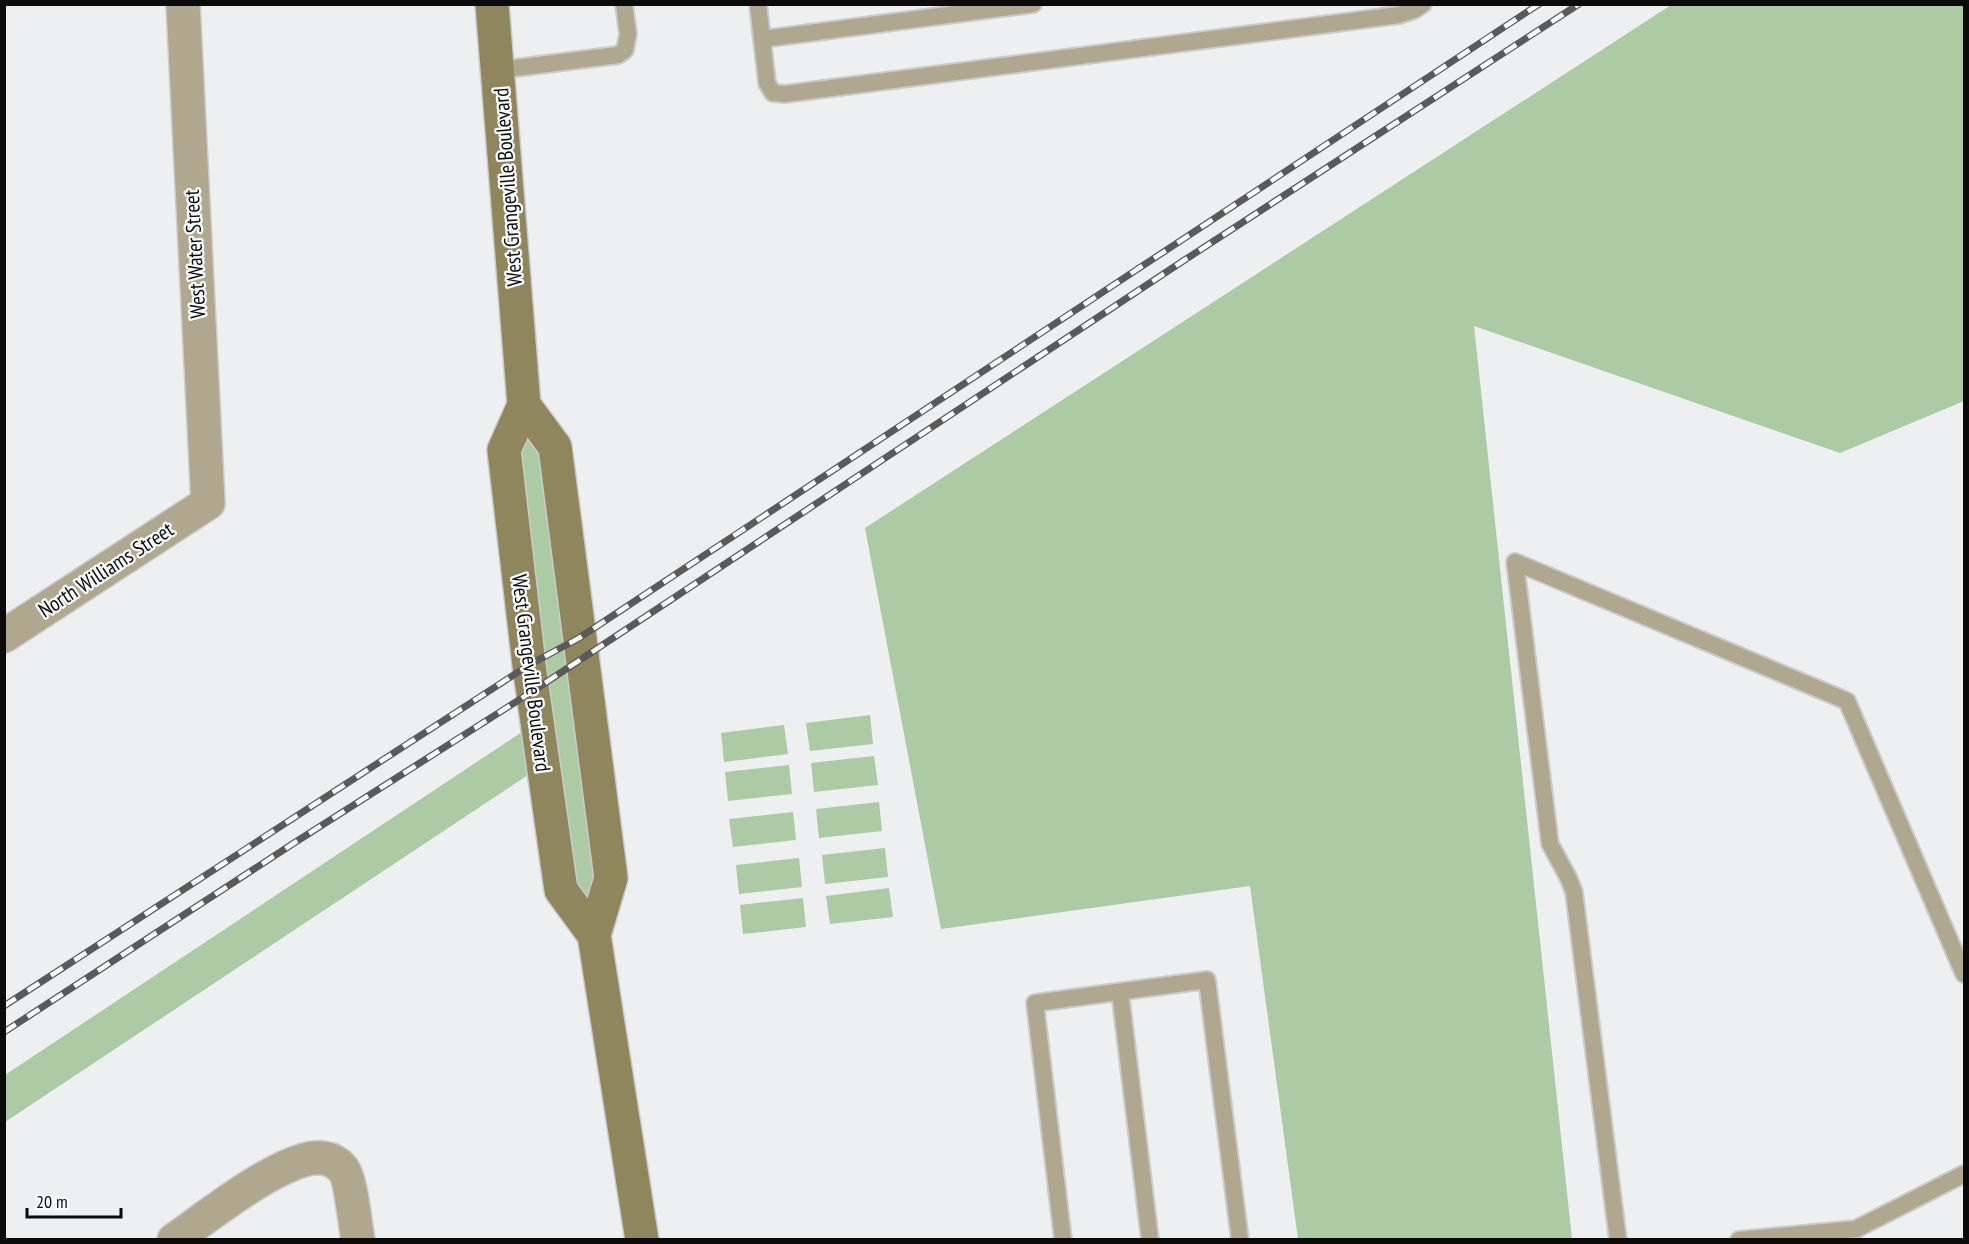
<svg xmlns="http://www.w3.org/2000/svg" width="1969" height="1244" viewBox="0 0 1969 1244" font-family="'PT Sans Narrow',sans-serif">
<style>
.green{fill:#accaa3}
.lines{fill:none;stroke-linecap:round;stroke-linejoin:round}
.service-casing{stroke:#cacbcc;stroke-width:20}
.minor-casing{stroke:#cacbcc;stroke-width:36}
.secondary-casing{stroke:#cacbcc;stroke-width:36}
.service{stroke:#afa88e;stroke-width:16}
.minor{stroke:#afa88e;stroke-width:33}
.secondary{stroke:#90865e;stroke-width:33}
.rail-casing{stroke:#5a5a5b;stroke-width:7}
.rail{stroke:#fbfcfd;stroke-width:4.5;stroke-dasharray:14;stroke-linecap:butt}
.labels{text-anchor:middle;stroke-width:4.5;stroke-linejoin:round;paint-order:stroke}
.street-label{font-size:21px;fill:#0b0b0c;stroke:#fbfcfd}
</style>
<rect width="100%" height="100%" fill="#eeeff0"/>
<path class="green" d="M1671 5H1964V401L1840 453 1474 326 1572 1239H1298L1250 886 941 929 865 528Z
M524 405 555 447 611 878 594 935 561 890 543 765 5 1122V1075L537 722 504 450Z
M870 715 873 744 810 751 806 723Z
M784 725 788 754 724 762 721 733Z
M874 756 878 785 814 792 811 763Z
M789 765 792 794 728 801 725 772Z
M879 802 882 831 819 838 816 809Z
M793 812 796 840 733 847 729 819Z
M885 848 888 877 825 884 822 855Z
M799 858 802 887 739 894 736 865Z
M889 888 893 917 830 924 826 896Z
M803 898 806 927 743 934 740 905Z"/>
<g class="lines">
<defs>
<path id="service" d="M758 4 767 83 773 93 785 94 1399 15 1414 10 1423 4
M762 39 1033 4
M499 70 618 55 625 50 628 34 624 4
M1120 992 1150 1240
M1063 1240 1035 1003 1207 980 1240 1240
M1618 1240 1574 892 1568 877 1550 844 1515 562 1847 701 1964 974
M1739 1240 1856 1229 1964 1174"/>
<path id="minor" d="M4 636 208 503 183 4
M174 1240C210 1215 263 1172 304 1160 317 1156 333 1157 342 1168 351 1177 355 1225 358 1240"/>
<path id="secondary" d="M492 4 524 405 504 450 529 665 561 890 594 935
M524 405 555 447 611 878 594 935 642 1240"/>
</defs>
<use href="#service" class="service-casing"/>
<use href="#minor" class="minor-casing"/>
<use href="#secondary" class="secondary-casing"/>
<use href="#service" class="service"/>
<use href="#minor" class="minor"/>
<use href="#secondary" class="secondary"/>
<defs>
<path id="rail" d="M4 1006 529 665 579 638 1539 4
M4 1032 294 843 533 691 1183 261 1579 4"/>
</defs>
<use href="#rail" class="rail-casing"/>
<use href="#rail" class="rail"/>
</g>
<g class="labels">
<g class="street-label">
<text transform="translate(508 187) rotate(-94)" y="7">West Grangeville Boulevard</text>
<text transform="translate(195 254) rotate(-93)" y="7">West Water Street</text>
<text transform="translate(106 570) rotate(-33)" y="7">North Williams Street</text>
<text transform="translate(531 673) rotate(83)" y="7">West Grangeville Boulevard</text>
</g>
</g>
<rect width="1969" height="1244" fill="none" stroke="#0b0b0c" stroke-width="12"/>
<path d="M27 1208v9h94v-9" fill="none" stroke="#0b0b0c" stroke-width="3"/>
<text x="36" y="1208" font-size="18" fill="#0b0b0c" stroke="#fbfcfd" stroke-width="4.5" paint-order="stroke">20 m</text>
</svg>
